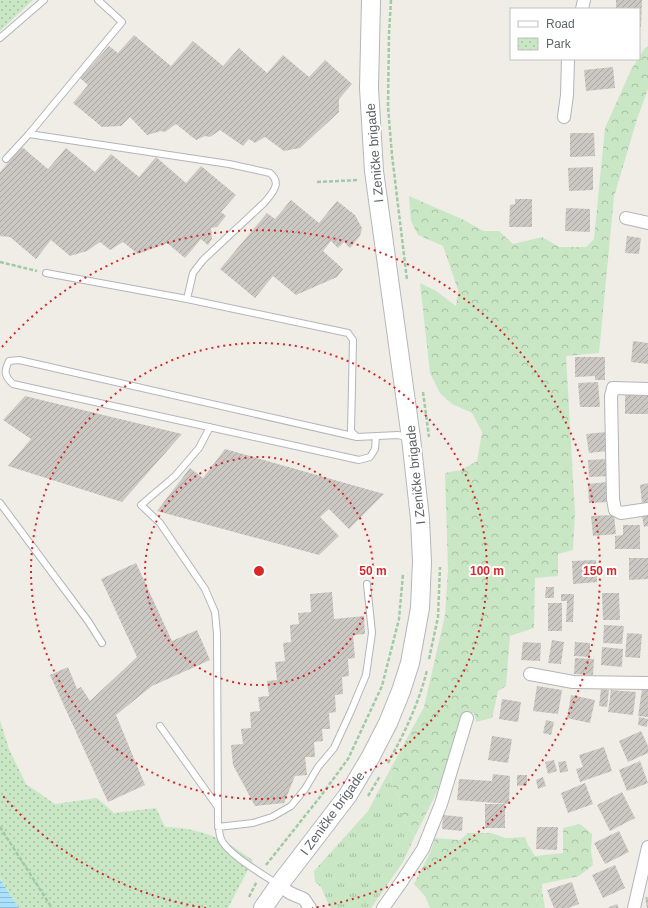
<svg xmlns="http://www.w3.org/2000/svg" width="648" height="908" viewBox="0 0 648 908" font-family="Arial,sans-serif">
<style>
.grass{fill:url(#grass-tufts)}
.forest{fill:url(#forest-crowns)}
.park{fill:url(#park-dots)}
.water{fill:url(#water-rules)}
.building{fill:url(#building-hatch)}
.lines{fill:none;stroke-linecap:round;stroke-linejoin:round}
.lane-casing{stroke:#b2b5b9;stroke-width:8}
.street-casing{stroke:#b2b5b9;stroke-width:14}
.secondary-casing{stroke:#b3b7bb;stroke-width:20}
.path{stroke:#9fcaa6;stroke-width:2.5;stroke-dasharray:4 2;stroke-linecap:butt}
.lane{stroke:#fff;stroke-width:6}
.street{stroke:#fff;stroke-width:12}
.secondary{stroke:#fff;stroke-width:18}
.ring{fill:none;stroke:#d62828;stroke-width:2;stroke-dasharray:2 4}
.labels{text-anchor:middle;stroke-width:4;stroke-linejoin:round;paint-order:stroke}
.street-label{font-size:13px;fill:#5e6367;stroke:#fff}
.centre{fill:#d62828;stroke:#fff;stroke-width:2}
.ring-label{font-size:12px;text-anchor:middle;font-weight:bold;fill:#d62828;stroke:#fff;stroke-width:4;stroke-linejoin:round;paint-order:stroke}
</style>
<defs>
<pattern id="grass-tufts" width="24" height="20" patternUnits="userSpaceOnUse"><rect width="24" height="20" fill="#c9e7c5"/><path d="M3 7l-1-3M5 7V3M7 7l1-3M15 17l-1-3M17 17v-4M19 17l1-3" fill="none" stroke="#a6bfa4"/></pattern>
<pattern id="forest-crowns" width="20" height="18" patternUnits="userSpaceOnUse"><rect width="20" height="18" fill="#c9e7c5"/><path d="M2 6a3 3 0 1 1 6 0M12 15a3 3 0 1 1 6 0" fill="none" stroke="#a6bfa4"/></pattern>
<pattern id="park-dots" width="8" height="8" patternUnits="userSpaceOnUse"><rect width="8" height="8" fill="#c9e7c5"/><path d="M2 2h.1M6 6h.1" fill="none" stroke="#a6bfa4" stroke-width="1.8" stroke-linecap="round"/></pattern>
<pattern id="water-rules" width="6" height="5" patternUnits="userSpaceOnUse"><rect width="6" height="5" fill="#aae2fd"/><path d="M0 2.5h6" fill="none" stroke="#8ebbd1"/></pattern>
<pattern id="building-hatch" width="6" height="6" patternUnits="userSpaceOnUse"><rect width="6" height="6" fill="#cbc8c3"/><path d="M-1 1l2-2M0 6l6-6M5 7l2-2" fill="none" stroke="#a8a6a2"/></pattern>
</defs>
<rect width="100%" height="100%" fill="#f0ede7"/>
<path class="grass" d="M393 764 391 784 398 797 404 822 415 836 403 862 371 908H330L321 887 315 882 314 871 368 811Z
M542 891 545 908H536V902Z"/>
<path class="forest" d="M648 46V89L637 119 614 197 599 353 566 356 575 513 573 550 558 554V576L535 578 534 628 510 636 506 686 498 691 492 718 476 722 474 713 461 714 449 759 436 794 415 836 404 822 398 797 391 784 393 764 424 707 445 615 448 570 445 473 461 470 477 461 482 432 472 413 452 404 440 393 430 373 420 283 436 291 456 306 458 290 443 246 418 235 411 221 409 196 464 220 483 231H499L513 244 542 237 559 247H586L594 239 605 128 631 70 638 59H639V57L645 48Z
M580 824 592 834 591 851 593 865 579 876 542 884V891L536 901V908H430L425 896 414 884 430 853 435 838 460 840 468 833H491L506 838 525 837 528 845 535 856 563 853V828Z"/>
<path class="park" d="M0 0H33L0 31Z
M0 720 9 749 26 784 55 804 97 798 114 813 156 808 165 827C185 827 206 832 223 841 234 846 243 854 253 860L228 908H19L0 878Z"/>
<path class="water" d="M0 879 2 882 19 908H0Z"/>
<path class="building" d="M616 0H642L641 27H639V9H616Z
M134 35 171 66 193 41 223 66 239 48 267 73 283 55 309 77 325 60 352 84 339 99V112L300 148 284 151 265 137 255 143 249 139 243 146 220 130 210 137 205 136 196 140 176 124 165 132 161 131 147 135 130 117 121 126 102 127 73 103 88 85 80 78 109 46 118 53Z
M613 67 615 88 586 91 584 70Z
M570 133H594L595 156 570 157Z
M22 147 48 169 66 148 95 172 111 154 139 177 156 157 186 183 201 166 236 195 221 212 226 216 217 227 211 228 212 239 208 245 201 239 185 258 167 243 138 254 123 242 110 250 100 242 87 251 70 256 51 240 36 259 10 237 0 236V172Z
M593 167V190L569 191 568 168Z
M515 199H532V227H509L510 205 515 204Z
M291 200 319 223 337 201 355 215 362 228 360 236 350 248 344 242 338 248 331 241 323 251 343 269 337 277 296 295 273 276 255 298 220 269 267 213 275 219Z
M566 208 590 209V232L565 231Z
M627 236 641 238 639 254 625 253Z
M633 341 648 343V364L631 362Z
M575 357H605V380H595V376L575 377Z
M598 382 600 407H580L578 383Z
M625 393H648V414H625Z
M25 396 182 434 122 502 8 466 31 439 3 420Z
M606 432 608 451 589 453 586 434Z
M225 449 384 494 349 529 329 509 320 517 339 536 319 555 157 511 190 468 203 478Z
M608 459 609 476 589 477 588 460Z
M607 482 608 502 589 503 588 484Z
M648 483V502L642 503 640 485Z
M648 510V526L644 527 641 511Z
M614 515 616 534 593 536 591 516Z
M623 525H640V549H615V536L623 535Z
M629 558H648V579L629 580Z
M596 560 597 582 573 584 572 561Z
M136 563 172 641 197 630 210 660 152 686 116 715 145 785 108 802 50 675 68 667 77 689 81 687 90 701 137 657 101 579Z
M546 587H554V598H545Z
M332 592 334 619 364 616 365 634 353 635 355 658 348 659 349 676 342 677 343 694 335 695 336 712 329 713 330 729H322L323 741 314 742 315 757H305L307 775 295 776 284 803 255 806 233 765 231 745 243 744 241 729 251 728 250 712 260 711 258 697 269 696 267 681 277 680 275 662 285 661 283 643 291 642 290 625 299 624 298 613 311 612 310 594Z
M602 593H619L620 620H603Z
M561 594H574L573 622H566L567 601H561Z
M548 603H562V631H548Z
M604 625 624 626 622 644 603 643Z
M627 633 642 634 640 658 625 657Z
M552 640 564 642 561 664 548 663Z
M523 642 541 643 540 661 521 660Z
M575 642 590 643V657L574 656Z
M602 647 623 649 622 667 601 665Z
M575 658 594 659 593 675 574 674Z
M537 686 562 690 558 714 533 711Z
M601 689 609 690 607 707 599 706Z
M642 689 648 690V717L638 716Z
M611 690 636 692 633 715 608 712Z
M571 695 595 700 590 723 567 718Z
M502 699 521 702 518 722 499 719Z
M639 717 648 719 647 727 638 725Z
M546 720 554 722 551 735 543 733Z
M641 731 648 746V753L628 762 619 741Z
M492 736 512 739 508 763 488 760Z
M604 747 612 771 580 782 576 769 583 767 579 755Z
M554 760 557 771 548 774 545 762Z
M566 761 568 771 560 773 558 762Z
M640 761 648 783 627 791 619 770Z
M493 774 510 776 509 804 457 800 459 779 492 781Z
M517 775H527V785L517 786Z
M543 777 546 786 538 789 536 780Z
M585 783 593 804 568 813 561 793Z
M622 792 635 818 610 831 597 805Z
M485 804H505V828H485Z
M443 815 463 817 462 831 442 829Z
M537 827H558L557 850 536 849Z
M619 831 629 852 605 864 594 843Z
M615 865 625 888 603 898 592 875Z
M572 882 579 904 568 908H554L547 890Z
M645 897H648V908H647Z
M617 904 619 908H607Z"/>
<g class="lines">
<defs>
<path id="lane" d="M98 0 122 22 29 134 229 164 270 173C282 183 273 192 265 202L203 260 193 273 187 299
M0 38 44 0
M6 159 29 134
M46 273 187 299 348 333 353 340 351 431 357 437 398 435 409 438
M210 427 199 448 175 476 141 505 160 523 205 589 215 612 217 634 218 823C219 828 219 834 221 839 226 853 264 875 277 884
M357 437 19 360 9 361C4 371 4 376 13 384L359 460 370 457 375 449 376 436
M0 503 88 621 102 643
M160 726 217 806
M218 827 253 823 272 817 291 806 305 789 318 767 334 748 351 711 366 675 372 633 367 584"/>
<path id="street" d="M582 9 584 0
M564 117 567 95 568 59
M626 218 648 223
M648 389 613 388 611 396 613 499 615 510 621 513 648 509
M530 674 573 682 648 683
M279 885 290 893 304 899 310 908
M383 908 402 881 423 849 441 804 467 718
M634 908 648 847"/>
<path id="secondary" d="M263 908 279 885 348 795 370 758 388 723 401 691 410 663 420 608 422 562 420 519 411 438 374 171 369 88 371 0"/>
</defs>
<use href="#lane" class="lane-casing"/>
<use href="#street" class="street-casing"/>
<use href="#secondary" class="secondary-casing"/>
<path class="path" d="M391 0 389 34 388 107 392 155 407 280
M317 182 359 180
M0 262 37 271
M423 392 429 437
M429 659 438 617 440 567
M388 763C404 734 419 703 427 670
M368 796 380 776
M0 827 52 908
M266 865 320 797 348 759 382 686 399 619 403 574
M249 897 257 881"/>
<use href="#lane" class="lane"/>
<use href="#street" class="street"/>
<use href="#secondary" class="secondary"/>
</g>
<g class="ring">
<circle cx="259" cy="571" r="114"/>
<circle cx="259" cy="571" r="228"/>
<path d="M206 908A341 341 0 0 1 2 795M2 347A341 341 0 1 1 312 908"/>
</g>
<g class="labels">
<g class="street-label">
<text transform="translate(374 153) rotate(-95)" y="5">I Zeničke brigade</text>
<text transform="translate(415 475) rotate(-96)" y="5">I Zeničke brigade</text>
<text transform="translate(332 813) rotate(-54)" y="5">I Zeničke brigade</text>
</g>
</g>
<circle cx="259" cy="571" r="6" class="centre"/>
<g class="ring-label">
<text x="373" y="575">50 m</text>
<text x="487" y="575">100 m</text>
<text x="600" y="575">150 m</text>
</g>
<rect x="510" y="8" width="130" height="52" fill="#ffffff" stroke="#bfc1c2"/>
<rect x="518" y="21" width="20" height="6" fill="#ffffff" stroke="#bfc1c2"/>
<text x="546" y="28" font-size="12" fill="#5e6367">Road</text>
<rect x="518" y="38" width="20" height="12" fill="url(#park-dots)" stroke="#bfc1c2"/>
<text x="546" y="48" font-size="12" fill="#5e6367">Park</text>
</svg>
